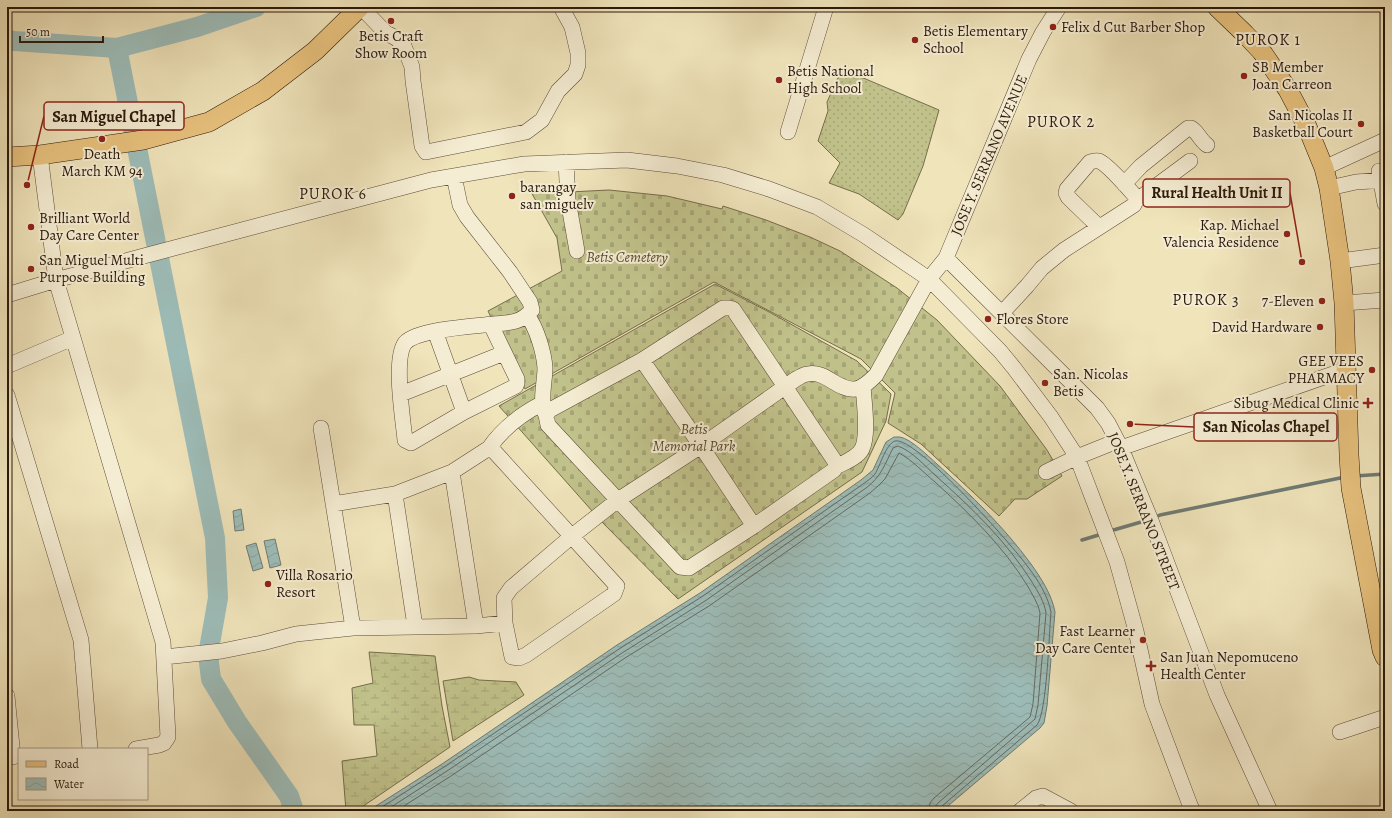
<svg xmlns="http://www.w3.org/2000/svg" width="1392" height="818" viewBox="0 0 1392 818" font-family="Alegreya,serif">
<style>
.grass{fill:url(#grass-dots);stroke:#766d4b}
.wetland{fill:url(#wetland-marsh);stroke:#766d4b}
.cemetery{fill:url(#cemetery-stones);stroke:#766d4b}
.water{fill:url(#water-waves);stroke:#6f7b73}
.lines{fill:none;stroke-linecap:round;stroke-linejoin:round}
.shore{stroke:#646a62;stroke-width:1}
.stream{stroke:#6f7b73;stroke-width:3.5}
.river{stroke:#9dbdb9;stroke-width:20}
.minor-casing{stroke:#5c4b37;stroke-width:16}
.major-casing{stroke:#2a180b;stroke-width:20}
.minor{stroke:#f5edd3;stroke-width:15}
.major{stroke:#e8c27e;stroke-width:19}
.poi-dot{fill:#8f2418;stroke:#f5edd3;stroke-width:1.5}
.labels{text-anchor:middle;stroke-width:4;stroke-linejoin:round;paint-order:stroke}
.poi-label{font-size:15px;fill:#2a180b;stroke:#f5edd3;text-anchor:start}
.street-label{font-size:15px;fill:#2a180b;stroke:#f5edd3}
.park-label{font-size:15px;font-style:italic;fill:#574b31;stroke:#f5edd3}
.neighbourhood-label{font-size:16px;letter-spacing:1px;fill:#2a180b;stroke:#f5edd3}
.leader{fill:none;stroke:#8f2418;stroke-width:1.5}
.callout-dot{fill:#8f2418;stroke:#f5edd3;stroke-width:1.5}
.callout{fill:#f5edd3;stroke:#8f2418;stroke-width:1.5}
.callout-label{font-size:16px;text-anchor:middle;font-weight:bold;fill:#2a180b}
</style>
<defs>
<pattern id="grass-dots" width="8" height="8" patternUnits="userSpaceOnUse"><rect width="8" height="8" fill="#c1c28b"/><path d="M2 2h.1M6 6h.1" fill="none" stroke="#a6a677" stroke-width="1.8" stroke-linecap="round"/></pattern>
<pattern id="wetland-marsh" width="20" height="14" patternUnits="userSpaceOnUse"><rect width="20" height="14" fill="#c1c28b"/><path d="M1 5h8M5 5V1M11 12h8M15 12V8" fill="none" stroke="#a6a677"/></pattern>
<pattern id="cemetery-stones" width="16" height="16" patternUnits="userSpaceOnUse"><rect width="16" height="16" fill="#c1c28b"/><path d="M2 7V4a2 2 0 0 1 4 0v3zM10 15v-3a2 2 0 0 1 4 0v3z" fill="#a6a677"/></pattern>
<pattern id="water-waves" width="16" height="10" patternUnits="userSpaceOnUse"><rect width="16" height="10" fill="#9dbdb9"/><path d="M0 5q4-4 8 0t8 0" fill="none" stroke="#87a29e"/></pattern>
</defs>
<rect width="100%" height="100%" fill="#f0e4bb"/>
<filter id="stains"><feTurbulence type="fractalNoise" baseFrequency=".005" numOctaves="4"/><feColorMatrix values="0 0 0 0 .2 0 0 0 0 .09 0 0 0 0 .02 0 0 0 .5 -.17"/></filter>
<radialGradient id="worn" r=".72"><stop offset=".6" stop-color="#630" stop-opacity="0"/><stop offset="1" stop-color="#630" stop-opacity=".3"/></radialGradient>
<path class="grass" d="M842 69 939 110 923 166 903 214 898 220 859 194 829 183 840 163 818 141 828 111 827 102Z"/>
<path class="wetland" d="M369 652 435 656 442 706 450 747 356 811H346L342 761 377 756 374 725H354L352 688 373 683Z
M469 677 479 680 516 682 524 695 453 741 443 681Z"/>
<path class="cemetery" d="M609 190 667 196 722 209 723 206 766 220 810 237 840 251 897 288 937 320 1000 386 1047 450 1062 476 1027 499H1015L999 516 921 444 888 423 895 393 861 359 714 282 525 389 488 311 562 271 557 238 531 192 535 191 549 193Z
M715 284 771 313 857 361 891 394 886 421 862 472 678 599 601 521 499 406Z"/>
<path class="water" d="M894 437C895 437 899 437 900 437 911 439 928 456 937 464 971 495 1004 527 1031 564 1041 578 1052 595 1055 612L1047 706 1044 723 1040 728 942 811H368L442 764 617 645 700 593 861 480 873 470 886 442Z
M241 509 244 530 235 531 233 511Z
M275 539 281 565 270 568 264 541Z
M256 543 263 568 253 571 246 546Z"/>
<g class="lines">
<path class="shore" d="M376 811 444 767 619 649 703 596 863 484C867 481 872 478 875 474 880 466 886 444 895 441 916 436 1014 547 1028 567 1038 580 1048 596 1051 612 1049 633 1047 712 1037 725L942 806 940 811
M385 811 447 771 622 653 705 601 866 488C881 477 885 464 893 448L898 446C912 451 925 466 936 476 972 508 1007 542 1032 582 1038 592 1044 601 1046 613L1038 705 1035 719 938 803 935 807V811
M396 811 451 776 625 658 709 606 870 493 879 485 885 479 899 453C912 460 923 472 935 482 969 513 1003 546 1027 585 1032 594 1038 603 1040 613L1033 704 1030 717 934 798 930 803 929 811"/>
<path class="stream" d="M1355 476 1385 474
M1154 518 1160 515 1345 477
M1110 531 1148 520
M1082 540 1102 534"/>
<path class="river" d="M7 39 14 41 117 48 197 27 256 7
M117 48 215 538 218 598 208 655 211 679 237 722 289 796 294 811"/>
<defs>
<path id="minor" d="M361 7 386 33 396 38 404 46 412 67 413 81 422 146 426 152 526 132 542 120 558 91 575 74 578 65V53L572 27 561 7
M788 132 826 7
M40 155 56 280 163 642 168 737 164 743 159 745 136 749
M566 162 568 200 577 251
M1324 168 1385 140
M1379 171 1385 204
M454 176 460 205 467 217 510 272 530 302 532 310C521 323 509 323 494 324 475 326 417 329 405 343 393 359 403 419 405 440L411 443 464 412 516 386 517 383V379L491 325
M1124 184 1141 166 1188 128H1191C1198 132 1200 140 1207 145
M1329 188 1356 182 1385 180
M1099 227 1068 197 1066 193 1067 189 1090 162C1094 161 1096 160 1099 161 1107 164 1129 189 1136 197V201
M946 258 1097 408 1108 423 1121 448 1150 518 1217 695 1270 811
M1340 261 1385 255
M7 295 56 280 140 257 431 180 524 164 627 160 677 166 723 175 769 189 817 207 864 235 929 279 1000 351 1014 368 1051 417 1077 457 1117 562 1136 631 1152 704 1190 805 1193 811
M1344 303 1385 300
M723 308H729L733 309 836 463V467L834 470 754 526 689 568 680 567 548 425 546 415 550 410 642 360Z
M1002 313 1027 286 1042 268 1064 250 1134 205 1136 201 1190 161
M527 315C537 328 544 353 545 368 545 382 539 403 546 415
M435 331 464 412
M642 360 701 446 754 526
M7 366 73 338
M401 394 504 353
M7 395 81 640 90 749
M321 428 353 628
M489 448C503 428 521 414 543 403
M1121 448 1347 369
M836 467C845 462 857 458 862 449 869 435 864 402 863 386
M452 472 476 626
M1046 472 1077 457 1117 441
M395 494 415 626
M333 504 395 494 452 472 486 450 492 449 617 586 614 594 526 655 519 658 512 657 505 623 504 598 511 588 572 536 618 500 701 446 796 379C800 377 804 374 808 374 825 370 838 391 855 389 863 388 870 381 876 375L929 279 946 258 1029 59 1043 32 1059 7
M164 657 222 651 262 643 296 634 353 628 476 626 505 623
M7 696 13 757
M1340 732 1385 717
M1020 811 1036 798 1043 796 1071 811"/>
<path id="major" d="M1217 7 1245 34 1262 52 1288 90 1306 124 1324 168 1329 188 1340 261 1344 303 1349 455 1351 488 1382 650 1385 657
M7 157 40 155 143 140 209 122 263 91 315 51 360 7"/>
</defs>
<use href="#minor" class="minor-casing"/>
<use href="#major" class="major-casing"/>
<use href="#minor" class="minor"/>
<use href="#major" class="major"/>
</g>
<g class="poi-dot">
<circle cx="391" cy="21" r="4"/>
<circle cx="1053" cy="27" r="4"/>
<circle cx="915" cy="40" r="4"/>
<circle cx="1244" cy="76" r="4"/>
<circle cx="779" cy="80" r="4"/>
<circle cx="1361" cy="124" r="4"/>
<circle cx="102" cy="139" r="4"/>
<circle cx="512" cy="196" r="4"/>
<circle cx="31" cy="227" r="4"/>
<circle cx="1287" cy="234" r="4"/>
<circle cx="31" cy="269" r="4"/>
<circle cx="1322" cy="301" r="4"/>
<circle cx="988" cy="319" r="4"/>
<circle cx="1320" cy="327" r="4"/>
<circle cx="1372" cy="370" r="4"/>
<circle cx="1045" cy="383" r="4"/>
<path d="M1366 397h4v4h4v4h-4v4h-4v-4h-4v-4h4z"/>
<circle cx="268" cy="584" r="4"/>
<circle cx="1143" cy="640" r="4"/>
<path d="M1149 660h4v4h4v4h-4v4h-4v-4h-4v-4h4z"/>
</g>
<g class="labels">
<g class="poi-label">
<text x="1061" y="32">Felix d Cut Barber Shop</text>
<text x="923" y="36">Betis Elementary<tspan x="923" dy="17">School</tspan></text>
<text x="391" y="41" text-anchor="middle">Betis Craft<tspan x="391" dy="17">Show Room</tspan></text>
<text x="1252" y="72">SB Member<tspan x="1252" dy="17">Joan Carreon</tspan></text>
<text x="787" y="76">Betis National<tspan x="787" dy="17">High School</tspan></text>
<text x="1353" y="120" text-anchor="end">San Nicolas II<tspan x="1353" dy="17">Basketball Court</tspan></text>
<text x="102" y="159" text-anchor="middle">Death<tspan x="102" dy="17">March KM 94</tspan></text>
<text x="520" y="192">barangay<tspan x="520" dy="17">san miguelv</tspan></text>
<text x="39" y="223">Brilliant World<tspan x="39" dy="17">Day Care Center</tspan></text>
<text x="1279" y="230" text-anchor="end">Kap. Michael<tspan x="1279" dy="17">Valencia Residence</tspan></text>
<text x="39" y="265">San Miguel Multi<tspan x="39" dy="17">Purpose Building</tspan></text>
<text x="1314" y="306" text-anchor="end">7-Eleven</text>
<text x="996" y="324">Flores Store</text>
<text x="1312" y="332" text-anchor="end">David Hardware</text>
<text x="1364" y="366" text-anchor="end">GEE VEES<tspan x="1364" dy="17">PHARMACY</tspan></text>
<text x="1053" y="379">San. Nicolas<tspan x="1053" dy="17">Betis</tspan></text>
<text x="1359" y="408" text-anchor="end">Sibug Medical Clinic</text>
<text x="276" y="580">Villa Rosario<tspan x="276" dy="17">Resort</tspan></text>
<text x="1135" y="636" text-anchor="end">Fast Learner<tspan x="1135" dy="17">Day Care Center</tspan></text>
<text x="1160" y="662">San Juan Nepomuceno<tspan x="1160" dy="17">Health Center</tspan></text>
</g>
<g class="street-label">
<text transform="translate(989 155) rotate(-67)" y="5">JOSE Y. SERRANO AVENUE</text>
<text transform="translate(1144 511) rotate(68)" y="5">JOSE Y. SERRANO STREET</text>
</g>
<g class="park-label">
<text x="627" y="262">Betis Cemetery</text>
<text x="694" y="434">Betis<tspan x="694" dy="17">Memorial Park</tspan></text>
</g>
<g class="neighbourhood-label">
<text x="1268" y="45">PUROK 1</text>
<text x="1061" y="127">PUROK 2</text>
<text x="333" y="199">PUROK 6</text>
<text x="1206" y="305">PUROK 3</text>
</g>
</g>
<path class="leader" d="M27 185L44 116M1302 262L1290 193M1130 424L1194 427"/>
<g class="callout-dot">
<circle cx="27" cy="185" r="4"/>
<circle cx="1302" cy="262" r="4"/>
<circle cx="1130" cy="424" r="4"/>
</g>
<g class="callout">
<rect x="44" y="102" width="140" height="28" rx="4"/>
<rect x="1143" y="179" width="147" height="28" rx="4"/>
<rect x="1194" y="413" width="143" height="28" rx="4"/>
</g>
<g class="callout-label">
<text x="114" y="122">San Miguel Chapel</text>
<text x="1217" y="198">Rural Health Unit II</text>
<text x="1266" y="432">San Nicolas Chapel</text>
</g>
<rect width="1392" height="818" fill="none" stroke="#f0e4bb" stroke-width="24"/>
<rect x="8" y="8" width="1376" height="802" fill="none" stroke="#2a180b" stroke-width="2"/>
<rect x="12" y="12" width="1368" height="794" fill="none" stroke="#2a180b"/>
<rect x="18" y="748" width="130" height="52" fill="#f5edd3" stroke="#a49883"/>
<rect x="26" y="761" width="20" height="6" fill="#e8c27e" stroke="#a49883"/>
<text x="54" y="768" font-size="12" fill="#2a180b">Road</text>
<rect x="26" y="778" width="20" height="12" fill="url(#water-waves)" stroke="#a49883"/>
<text x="54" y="788" font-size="12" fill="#2a180b">Water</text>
<path d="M20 36v6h83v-6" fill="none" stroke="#2a180b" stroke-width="2"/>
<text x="26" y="36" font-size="12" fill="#2a180b" stroke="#f5edd3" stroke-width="3" paint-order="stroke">50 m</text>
<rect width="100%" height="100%" filter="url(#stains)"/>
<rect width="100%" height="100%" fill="url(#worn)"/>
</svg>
